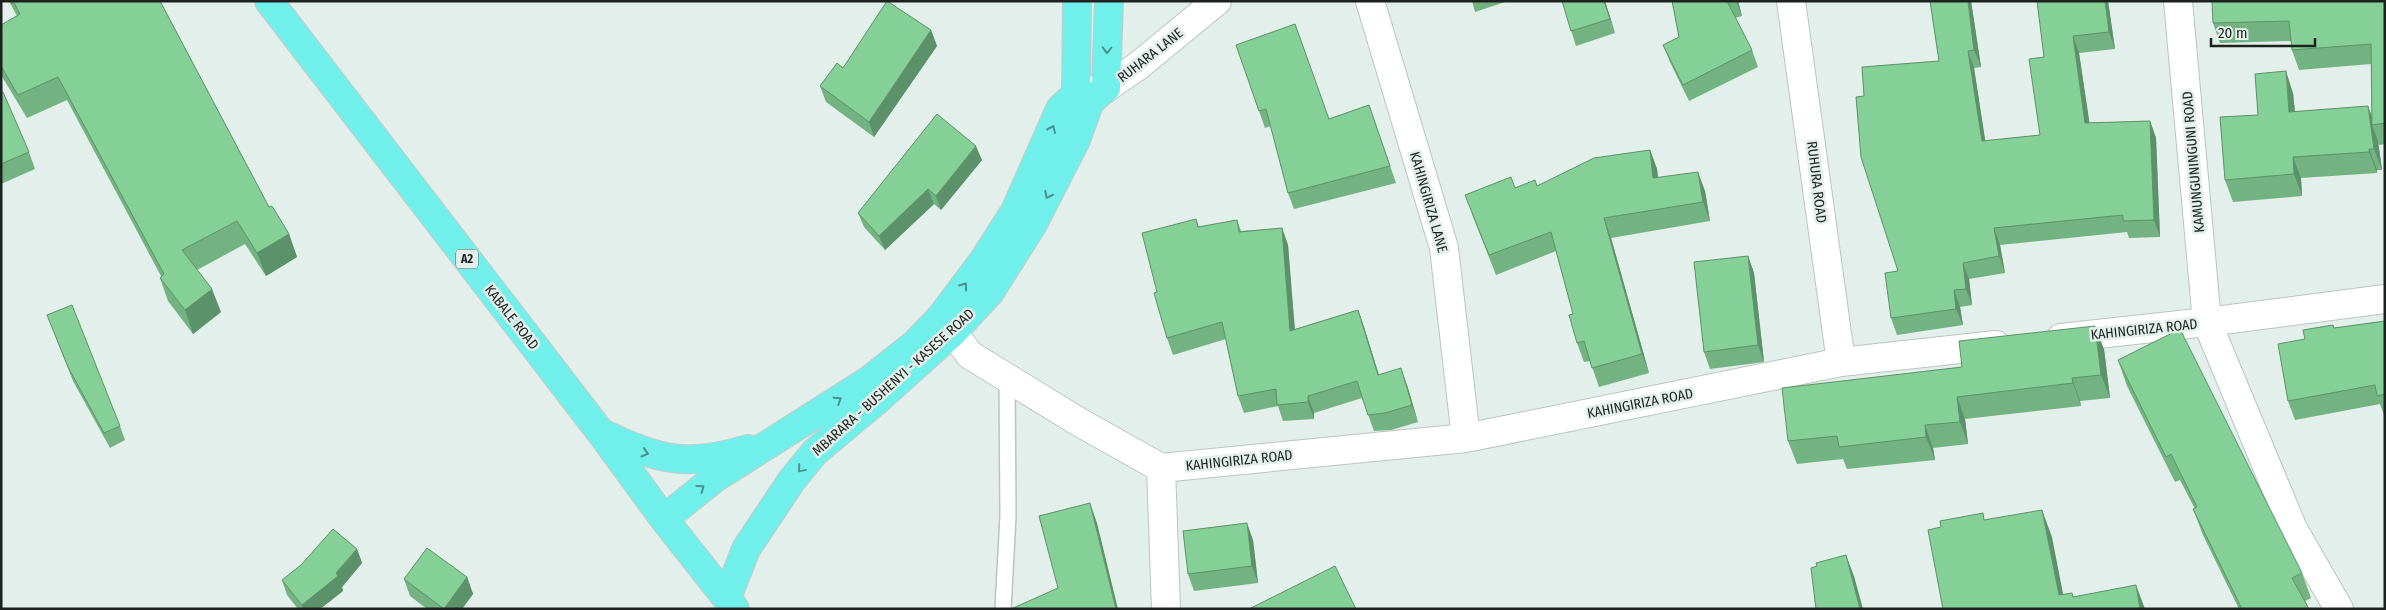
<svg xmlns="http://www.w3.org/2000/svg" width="2386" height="610" viewBox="0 0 2386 610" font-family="'Fira Sans Condensed',sans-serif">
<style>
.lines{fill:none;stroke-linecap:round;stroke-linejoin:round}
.lane-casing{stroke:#bac5c0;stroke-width:18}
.street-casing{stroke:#bac5c0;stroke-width:30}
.primary-casing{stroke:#c9cac9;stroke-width:30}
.lane{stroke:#fff;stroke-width:15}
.street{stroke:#fff;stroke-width:28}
.primary{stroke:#71efeb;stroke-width:28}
.wall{fill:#72b381}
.shaded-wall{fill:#5c9269}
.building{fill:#84d096;stroke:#5c9269}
.oneway{stroke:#4b928f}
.labels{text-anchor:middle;stroke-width:5;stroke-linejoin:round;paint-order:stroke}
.shield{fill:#e3efea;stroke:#585f5c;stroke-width:1}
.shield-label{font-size:12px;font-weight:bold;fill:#1d211f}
.street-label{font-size:14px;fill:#1d211f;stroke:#e3efea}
</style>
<rect width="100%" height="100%" fill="#e3efea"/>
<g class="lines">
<defs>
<path id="lane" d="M1003 609 1008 516 1007 377"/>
<path id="street" d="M1370 1 1444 248 1466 438
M1791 1 1841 362
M2178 1 2207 322 2293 529 2339 609
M1087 92 1106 88 1138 66 1217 1
M941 317 970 355 1079 422 1161 468 1466 438 1841 362 1996 345
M2061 338 2207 322 2385 299
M1161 468 1166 609"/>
<path id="primary" d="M269 1 601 433 664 519 735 609
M604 434C660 461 688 467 748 449
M664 519 715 478 868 381 915 344 941 317 983 261 1015 211 1060 109 1076 94 1077 1
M727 598 746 549 792 480 815 452 876 401 953 332 990 292 1033 224 1076 140 1090 101 1106 88 1109 1"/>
</defs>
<use href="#lane" class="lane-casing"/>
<use href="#street" class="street-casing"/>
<use href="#primary" class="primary-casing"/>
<use href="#lane" class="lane"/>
<use href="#street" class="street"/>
<use href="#primary" class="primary"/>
</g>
<path class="wall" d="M9 1H160L269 207 289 234 297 257 266 276 245 244 197 270 221 312 193 334 168 301 160 278 161 276 67 100 27 118 1 75V25L17 16Z
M1472 1H1508L1475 12Z
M1562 1H1605L1615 33 1576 46Z
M1672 1H1738L1742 16 1735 18 1752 50 1758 67 1689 101 1670 62 1663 45 1679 37Z
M1930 1H1975H1971L1981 67 1974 68 1985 141 2040 135 2044 57 2108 1 2115 49 2079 53 2089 123 2150 121 2156 138 2160 237 2129 238 2127 232 2000 245 2005 273 1969 279 1972 305 1960 307 1963 325 1897 335 1891 318 1898 271 1864 96 1939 61Z
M2385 1V144L2379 145 2378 141 2382 170H2377V173L2301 178 2302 196 2233 202 2225 180 2258 115 2293 93 2295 111 2372 116 2371 64 2299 70 2292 50 2291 41 2220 43 2213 23Z
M931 30 937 46 874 137 826 102 820 86 843 68Z
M1236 45 1329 119 1369 105 1396 183 1294 209 1288 193 1271 126 1265 128Z
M1 92 29 152 35 169 1 184Z
M1650 150 1657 169 1658 177 1705 191 1710 221 1611 238 1649 373 1599 387 1590 361 1584 362 1577 343 1573 314 1556 251 1496 275 1472 214 1515 188 1537 186Z
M982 160 941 210 934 204 885 250 864 227 858 213Z
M1196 219 1199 227 1237 220 1241 231 1282 228 1288 245 1295 329 1358 310 1364 327 1379 375 1407 385 1418 422 1391 430 1374 431 1362 398 1314 413V419L1283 421 1278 406 1244 413 1238 396 1226 339 1173 355 1167 338 1157 292Z
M1748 256 1754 273 1764 362 1710 369 1704 352Z
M47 315 120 426 125 440 110 448 73 381Z
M2385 321V414L2384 415 2380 404 2295 420 2288 401 2305 339 2334 328Z
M2104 349 2110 398 2080 401 2081 406 1965 419 1968 444 1933 448 1935 460 1847 469 1843 459 1797 464 1788 441 1962 367Z
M2118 360 2302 573 2311 598 2305 601 2309 609H2239L2203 535 2193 509H2195L2180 480 2175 482 2127 386Z
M1253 540 1258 583 1194 591 1188 574Z
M357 549 362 563 342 587 343 591 320 609H298L287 595 282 580Z
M467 577 473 594 462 609H427L410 596 404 579Z"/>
<path class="shaded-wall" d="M1604 1H1605L1615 33 1610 19Z
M1736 1H1738L1742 16Z
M1968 1H1971L1981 67 1974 50Z
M2105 1H2108L2115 49 2109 32Z
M931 30 937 46 874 137 869 122Z
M2073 36 2079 53 2092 139 2085 123Z
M1968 51 1974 68 1988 158 1982 141Z
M2286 71 2293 93 2297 133 2289 112Z
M2368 106 2375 124 2372 125 2378 141 2382 170 2374 149Z
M2150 121 2156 138 2160 237 2154 220Z
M976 146 982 160 941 210 936 196Z
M2369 149 2377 170V173L2369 152Z
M1650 150 1657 169 1660 197 1653 178Z
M2293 157 2301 178 2302 196 2294 174Z
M1698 172 1705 191 1710 221 1703 202Z
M928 189 934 204 885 250 879 236Z
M1604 218 1611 238 1649 373 1642 354Z
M1282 228 1288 245 1296 347 1290 331Z
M1994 228 2000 245 2005 273 1999 256Z
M289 234 297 257 266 276 257 253Z
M1748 256 1754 273 1764 362 1758 345Z
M1963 263 1969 279 1972 305 1966 289Z
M212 289 221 312 193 334 185 310Z
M1954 290 1960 307 1963 325 1956 309Z
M1358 310 1364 327 1384 392 1378 375Z
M2095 326 2104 349 2110 398 2101 375Z
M1401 368 1407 385 1418 422 1412 405Z
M2072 378 2080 401 2081 406 2073 383Z
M1308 396 1314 413V419L1308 402Z
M1957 397 1965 419 1968 444 1960 422Z
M1925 425 1933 448 1935 460 1926 437Z
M1090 503 1097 523 1118 609H1116Z
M2042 510 2052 537 2066 609 2059 595Z
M1247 523 1253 540 1258 583 1252 566Z
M357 549 362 563 342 587 343 591 320 609H303L302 605 336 573Z
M1846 555 1854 576 1863 609H1860Z
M467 577 473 594 462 609H444Z
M2136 585 2145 609H2140Z"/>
<path class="building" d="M13 1H160L269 207 272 206 289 234 257 253 237 221 182 250 212 289 185 310 160 278 164 274 58 77 18 95 1 66V25L20 14Z
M887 1 931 30 869 122 820 86 837 63 843 68Z
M1562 1H1604L1610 19 1571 31Z
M1672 1H1728H1727L1752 50 1683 85 1663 45 1679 37Z
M1930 1H1968L1974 50 1968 51 1982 141 2040 135 2029 59 2044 57 2037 1H2105L2109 32 2073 36 2085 123 2150 121 2154 220 2123 221V215L1994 228 1999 256 1963 263 1966 289 1954 290 1956 309 1891 318 1885 273 1898 271 1861 157 1856 97 1864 96 1862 67 1939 61Z
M2212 1H2385V123L2372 125 2371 44 2292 50 2289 21 2213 23Z
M1295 24 1329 119 1369 105 1390 166 1288 193 1266 109 1259 111 1236 45Z
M2286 71 2289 112 2368 106 2374 149H2369V152L2293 157 2294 174 2225 180 2220 117 2258 115 2255 74Z
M1 92H3L29 152 1 164Z
M937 114 976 146 936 196 928 189 879 236 858 213Z
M1650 150 1653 178 1698 172 1703 202 1604 218 1642 354 1592 368 1584 341 1577 343 1569 315 1573 314 1551 232 1489 255 1465 195 1511 177 1515 188 1535 180 1537 186 1594 158Z
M1196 219 1198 227 1237 220 1239 232 1282 228 1290 331 1358 310 1378 375 1401 368 1412 405 1385 413 1368 415 1357 381 1308 396V402L1277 405 1276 389 1238 396 1222 322 1167 338 1154 293 1157 292 1142 233Z
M1748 256 1758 345 1704 352 1694 262Z
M72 305 120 426 104 433 68 367 47 315Z
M2385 321V394L2377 396 2375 385 2288 401 2278 344 2305 339 2303 330 2333 325 2334 328Z
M2095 326 2101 375 2072 378 2073 383 1957 397 1960 422 1925 425 1926 437 1839 447 1837 436 1788 441 1782 388 1962 367 1959 341Z
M2180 329 2302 573 2292 578 2309 609H2242L2193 509 2197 507 2171 454 2166 457 2118 360Z
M1090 503 1116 609H1011L1058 588 1039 516Z
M2042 510 2059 595 2072 593 2073 597 2136 585 2140 609H1943L1928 530 1941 527 1940 521 1983 513 1984 520Z
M1247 523 1252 566 1188 574 1183 531Z
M333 529 357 549 336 573 338 576 302 605 282 580 301 565Z
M427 548 467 577 444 609 404 579Z
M1846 555 1860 609H1816L1811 568 1817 566 1816 563Z
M1335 566 1356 609H1249Z"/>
<defs><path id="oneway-chevron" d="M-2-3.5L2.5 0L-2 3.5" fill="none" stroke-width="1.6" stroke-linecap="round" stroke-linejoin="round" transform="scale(1.25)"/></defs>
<g class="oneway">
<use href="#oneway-chevron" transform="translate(1107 50) rotate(92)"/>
<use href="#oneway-chevron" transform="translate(1052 129) rotate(-66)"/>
<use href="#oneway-chevron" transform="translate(1048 195) rotate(117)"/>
<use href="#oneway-chevron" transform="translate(964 286) rotate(-54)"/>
<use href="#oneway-chevron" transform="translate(838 400) rotate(-33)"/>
<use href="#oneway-chevron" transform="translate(645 453) rotate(17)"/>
<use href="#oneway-chevron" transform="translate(801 469) rotate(130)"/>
<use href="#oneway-chevron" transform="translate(701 488) rotate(-36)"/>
</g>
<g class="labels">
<rect class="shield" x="456" y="249.5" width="22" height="19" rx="4"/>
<g class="shield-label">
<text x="467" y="263">A2</text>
</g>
<g class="street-label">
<text transform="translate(1150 55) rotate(-38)" y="5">RUHARA LANE</text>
<text transform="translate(2193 162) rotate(-95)" y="5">KAMUNGUNINGUNI ROAD</text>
<text transform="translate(1817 182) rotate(83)" y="5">RUHURA ROAD</text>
<text transform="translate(1429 202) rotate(74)" y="5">KAHINGIRIZA LANE</text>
<text transform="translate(512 317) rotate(52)" y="5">KABALE ROAD</text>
<text transform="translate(2144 329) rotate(-6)" y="5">KAHINGIRIZA ROAD</text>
<text transform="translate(893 382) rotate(-42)" y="5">MBARARA - BUSHENYI - KASESE ROAD</text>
<text transform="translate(1640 403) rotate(-11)" y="5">KAHINGIRIZA ROAD</text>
<text transform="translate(1239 460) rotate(-6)" y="5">KAHINGIRIZA ROAD</text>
</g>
</g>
<rect width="2386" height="610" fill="none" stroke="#1d211f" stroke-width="5"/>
<path d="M2211 38v8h104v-8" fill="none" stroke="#1d211f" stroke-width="2.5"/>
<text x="2218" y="38" font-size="15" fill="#1d211f" stroke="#e3efea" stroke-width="4" paint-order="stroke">20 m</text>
</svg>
